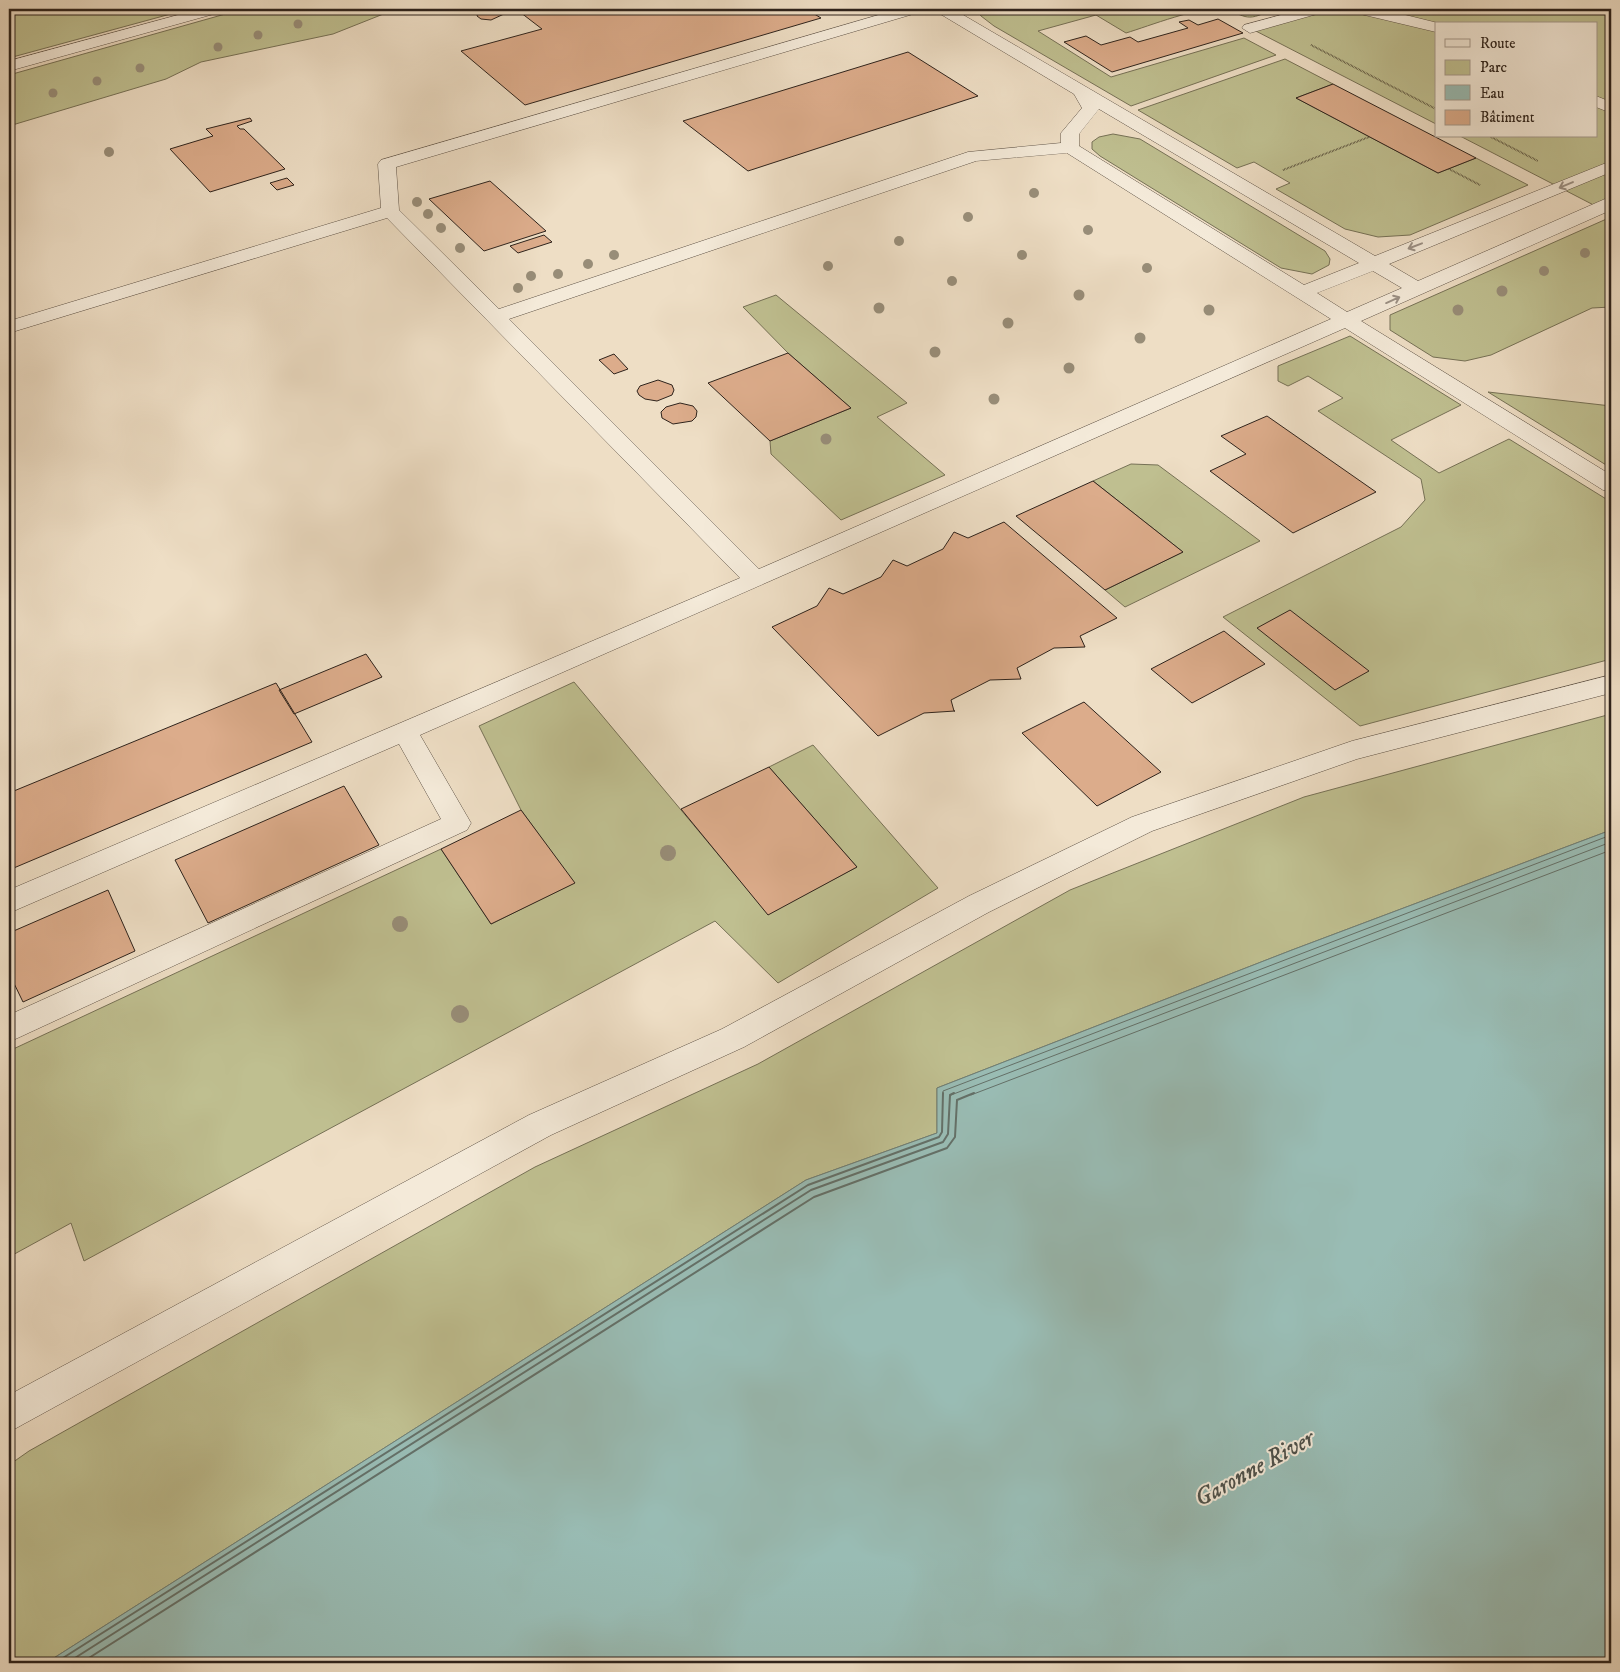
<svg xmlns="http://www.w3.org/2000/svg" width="1620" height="1672" viewBox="0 0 1620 1672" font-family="'IM FELL DW Pica',serif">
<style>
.green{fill:#bfbf90;stroke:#767156}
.water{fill:#99bcb4;stroke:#6e7f77}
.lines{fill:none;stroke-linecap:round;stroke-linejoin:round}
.shore-far1{stroke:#647068;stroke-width:1}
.shore{stroke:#647068;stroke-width:2}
.building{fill:#dcac8b;stroke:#2e231c}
.minor-casing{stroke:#5e5246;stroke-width:1}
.path{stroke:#2e231c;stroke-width:2;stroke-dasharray:0.5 1;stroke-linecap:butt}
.minor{fill:#f4ead9;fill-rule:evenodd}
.tree{fill:#988d78}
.oneway{stroke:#9b9084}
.labels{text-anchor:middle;stroke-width:4;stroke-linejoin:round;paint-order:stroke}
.near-water-label{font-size:24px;font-style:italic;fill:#4e514a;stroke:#f4ead9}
</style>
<rect width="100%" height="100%" fill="#eedec5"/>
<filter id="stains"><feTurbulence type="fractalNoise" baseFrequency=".004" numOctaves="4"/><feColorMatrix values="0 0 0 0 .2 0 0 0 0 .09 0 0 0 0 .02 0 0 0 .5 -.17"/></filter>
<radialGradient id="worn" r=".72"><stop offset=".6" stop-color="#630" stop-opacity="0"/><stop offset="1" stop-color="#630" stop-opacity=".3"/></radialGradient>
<path class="green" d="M9 9H189L9 58Z
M243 9H396L333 34 201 62 166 79 9 126V75Z
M976 9H1272C1244 25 1245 13 1221 9 1200 6 1149 26 1126 33L1096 15 1038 31 1111 77 1244 38 1276 55 1131 106 994 26 981 16Z
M1319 9H1611V214L1460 136H1596V24H1436V124L1250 28Z
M1285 59 1333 84 1296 98 1438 173 1476 158 1528 185 1410 235 1378 237 1345 229 1276 189 1290 183 1254 162 1237 168 1138 110Z
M1113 134 1140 139 1325 251 1330 259 1329 265 1312 274 1281 268 1100 156 1092 149V142L1099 137Z
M1611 217V307L1592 308 1491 355 1465 361 1433 357 1390 330V315Z
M776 295 907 403 877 417 945 475 841 520 771 454 770 441 851 408 788 353 743 307Z
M1350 336 1461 405 1391 440 1439 473 1509 439 1611 502V659L1360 726 1223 617 1401 527 1425 500 1421 479 1318 411 1343 398 1308 376 1288 386 1278 381V366Z
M1488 392 1611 406V468Z
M1131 464 1158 465 1260 541 1125 607 1105 590 1183 552 1093 481Z
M574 682 768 914 857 867 769 767 813 745 938 888 778 983 715 921 84 1261 71 1223 9 1257V1051L441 849 491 924 574 883 521 810 479 726Z
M1611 714V830L1292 950 937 1088V1133L806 1180 46 1663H9V1465L29 1451 535 1167 758 1064 1070 890 1304 797Z"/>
<path class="water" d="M1611 830V1663H46L806 1180 937 1133V1088L1292 950Z"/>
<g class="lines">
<path class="shore-far1" d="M943 1095V1091L1611 835
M951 1095 1611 842
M971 1095 1611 850"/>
<path class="shore" d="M55 1663 808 1185 939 1137 942 1132 943 1093
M67 1663 811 1190 943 1142 948 1134 950 1095 954 1093
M81 1663 814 1197 947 1148 955 1137 957 1100 974 1093"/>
</g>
<path class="building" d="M485 9 502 10 504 14 491 20 481 19 477 16 478 12Z
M516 9H806L821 18 525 105 461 51 542 29Z
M1218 19 1243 33 1112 72 1064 42 1086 36 1101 45 1130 37 1138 42 1188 28 1179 22 1189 20 1198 25Z
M908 52 978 96 748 171 683 121Z
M1333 84 1476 158 1438 173 1296 98Z
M250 118 252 121 237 126 240 129H244L285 169 210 192 170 149 213 136 206 129Z
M287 178 294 185 277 190 270 183Z
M490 181 546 231 484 251 429 199Z
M544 235 552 242 518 253 510 246Z
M788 353 851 408 770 441 708 383Z
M614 354 628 369 614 374 599 360Z
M658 380 672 385 674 390 672 395 657 401 645 399 639 395 637 391 640 386Z
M680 403 693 406 697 411 696 417 692 421 673 424 662 418 661 412 666 407Z
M1267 416 1376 492 1293 533 1210 471 1246 454 1221 436Z
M1093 481 1183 552 1105 590 1016 516Z
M1004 522 1117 618 1080 636 1085 647 1054 648 1017 668 1021 679 990 680 951 700 954 711H955L924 713 878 736 772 627 817 606 829 588 843 594 881 577 893 560 907 566 943 549 954 532 968 538Z
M1290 610 1369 671 1335 690 1257 628Z
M1224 631 1265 664 1192 703 1151 669Z
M366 654 382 677 294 714 279 690Z
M276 683 312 742 9 870V793Z
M1084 702 1161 772 1097 806 1022 733Z
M769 767 857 867 768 915 681 809Z
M344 786 379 845 208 923 175 860Z
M521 810 575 883 491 924 441 849Z
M108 890 135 951 23 1002 9 973V933Z"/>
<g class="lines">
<defs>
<path id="minor" d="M200 9H224L221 12 9 71V61Z
M899 9H923L920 12 396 167 399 210 499 309 968 152 1061 143V133L1082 108 1074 94 937 12 934 9H953L1375 256 1611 161V172L1389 264 1418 281 1605 199 1611 198V210L1361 321 1611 475V492L1603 490 1345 328 420 735 471 823 467 830 9 1042V1015L441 819 399 744 9 913V890L740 578 387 218 9 333V321L381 208 378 164 381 160ZM1099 109 1359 263 1304 285 1079 146V134ZM1067 153 1331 319 759 569 509 319 976 161ZM1373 271 1402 288 1347 312 1317 293Z
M1303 9H1327L1324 12 1250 33 1242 28 1244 25Z
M1349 9H1381L1442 24H1436V32L1352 12Z
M1596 96 1611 102V113L1596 107Z
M1611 675V693L1357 759 1152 831 989 912 744 1047 551 1135 9 1432V1395L529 1115 722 1029 969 896 1132 817 1352 741Z"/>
</defs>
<use href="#minor" class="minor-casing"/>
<path class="path" d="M1311 45 1436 109
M1489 136 1538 161
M1449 169 1480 185
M1283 170 1369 137"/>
<use href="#minor" class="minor"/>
</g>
<g class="tree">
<circle cx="298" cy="24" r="4.5"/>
<circle cx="258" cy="35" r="4.5"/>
<circle cx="218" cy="47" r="4.5"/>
<circle cx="140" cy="68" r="4.5"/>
<circle cx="97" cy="81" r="4.5"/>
<circle cx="53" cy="93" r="4.5"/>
<circle cx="109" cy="152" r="5"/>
<circle cx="1034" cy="193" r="5"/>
<circle cx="417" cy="202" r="5"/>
<circle cx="428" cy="214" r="5"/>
<circle cx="968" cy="217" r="5"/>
<circle cx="441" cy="228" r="5"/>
<circle cx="1088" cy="230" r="5"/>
<circle cx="899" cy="241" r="5"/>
<circle cx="460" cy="248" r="5"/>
<circle cx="1585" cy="253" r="5"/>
<circle cx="614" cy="255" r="5"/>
<circle cx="1022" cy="255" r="5"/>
<circle cx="588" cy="264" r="5"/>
<circle cx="828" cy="266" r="5"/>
<circle cx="1147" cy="268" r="5"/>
<circle cx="1544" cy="271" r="5"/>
<circle cx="558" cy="274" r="5"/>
<circle cx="531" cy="276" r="5"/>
<circle cx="952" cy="281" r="5"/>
<circle cx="518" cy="288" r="5"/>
<circle cx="1502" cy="291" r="5.5"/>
<circle cx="1079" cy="295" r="5.5"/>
<circle cx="879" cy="308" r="5.5"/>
<circle cx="1209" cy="310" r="5.5"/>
<circle cx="1458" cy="310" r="5.5"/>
<circle cx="1008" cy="323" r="5.5"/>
<circle cx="1140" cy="338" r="5.5"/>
<circle cx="935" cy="352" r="5.5"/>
<circle cx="1069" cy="368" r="5.5"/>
<circle cx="994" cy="399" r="5.5"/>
<circle cx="826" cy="439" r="5.5"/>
<circle cx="668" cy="853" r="8"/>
<circle cx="400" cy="924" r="8"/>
<circle cx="460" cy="1014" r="9"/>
</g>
<defs><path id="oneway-shaft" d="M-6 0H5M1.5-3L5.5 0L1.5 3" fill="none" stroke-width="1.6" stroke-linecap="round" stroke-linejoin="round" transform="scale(1.25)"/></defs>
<g class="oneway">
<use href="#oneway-shaft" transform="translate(1566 185) rotate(157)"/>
<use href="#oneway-shaft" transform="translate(1415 246) rotate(159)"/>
<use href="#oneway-shaft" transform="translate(1393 300) rotate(-24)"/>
</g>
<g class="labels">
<g class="near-water-label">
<text transform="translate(1254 1468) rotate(-29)" y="8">Garonne River</text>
</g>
</g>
<rect width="1620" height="1672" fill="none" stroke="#eedec5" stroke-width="30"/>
<rect x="10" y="10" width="1600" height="1652" fill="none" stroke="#2e231c" stroke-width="2.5"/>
<rect x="15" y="15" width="1590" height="1642" fill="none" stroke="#2e231c"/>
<rect x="1435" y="22" width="162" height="115" fill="#f4ead9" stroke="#a59a8d"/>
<rect x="1445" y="39" width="25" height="8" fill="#f4ead9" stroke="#a59a8d"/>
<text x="1480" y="48" font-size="15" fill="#2e231c">Route</text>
<rect x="1445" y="60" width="25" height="15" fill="#bfbf90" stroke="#a59a8d"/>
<text x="1480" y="72" font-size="15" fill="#2e231c">Parc</text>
<rect x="1445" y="85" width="25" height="15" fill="#99bcb4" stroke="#a59a8d"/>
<text x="1480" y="98" font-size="15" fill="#2e231c">Eau</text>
<rect x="1445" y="110" width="25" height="15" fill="#dcac8b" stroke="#a59a8d"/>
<text x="1480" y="122" font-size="15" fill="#2e231c">Bâtiment</text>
<rect width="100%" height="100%" filter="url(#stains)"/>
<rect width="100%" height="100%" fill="url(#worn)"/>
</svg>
